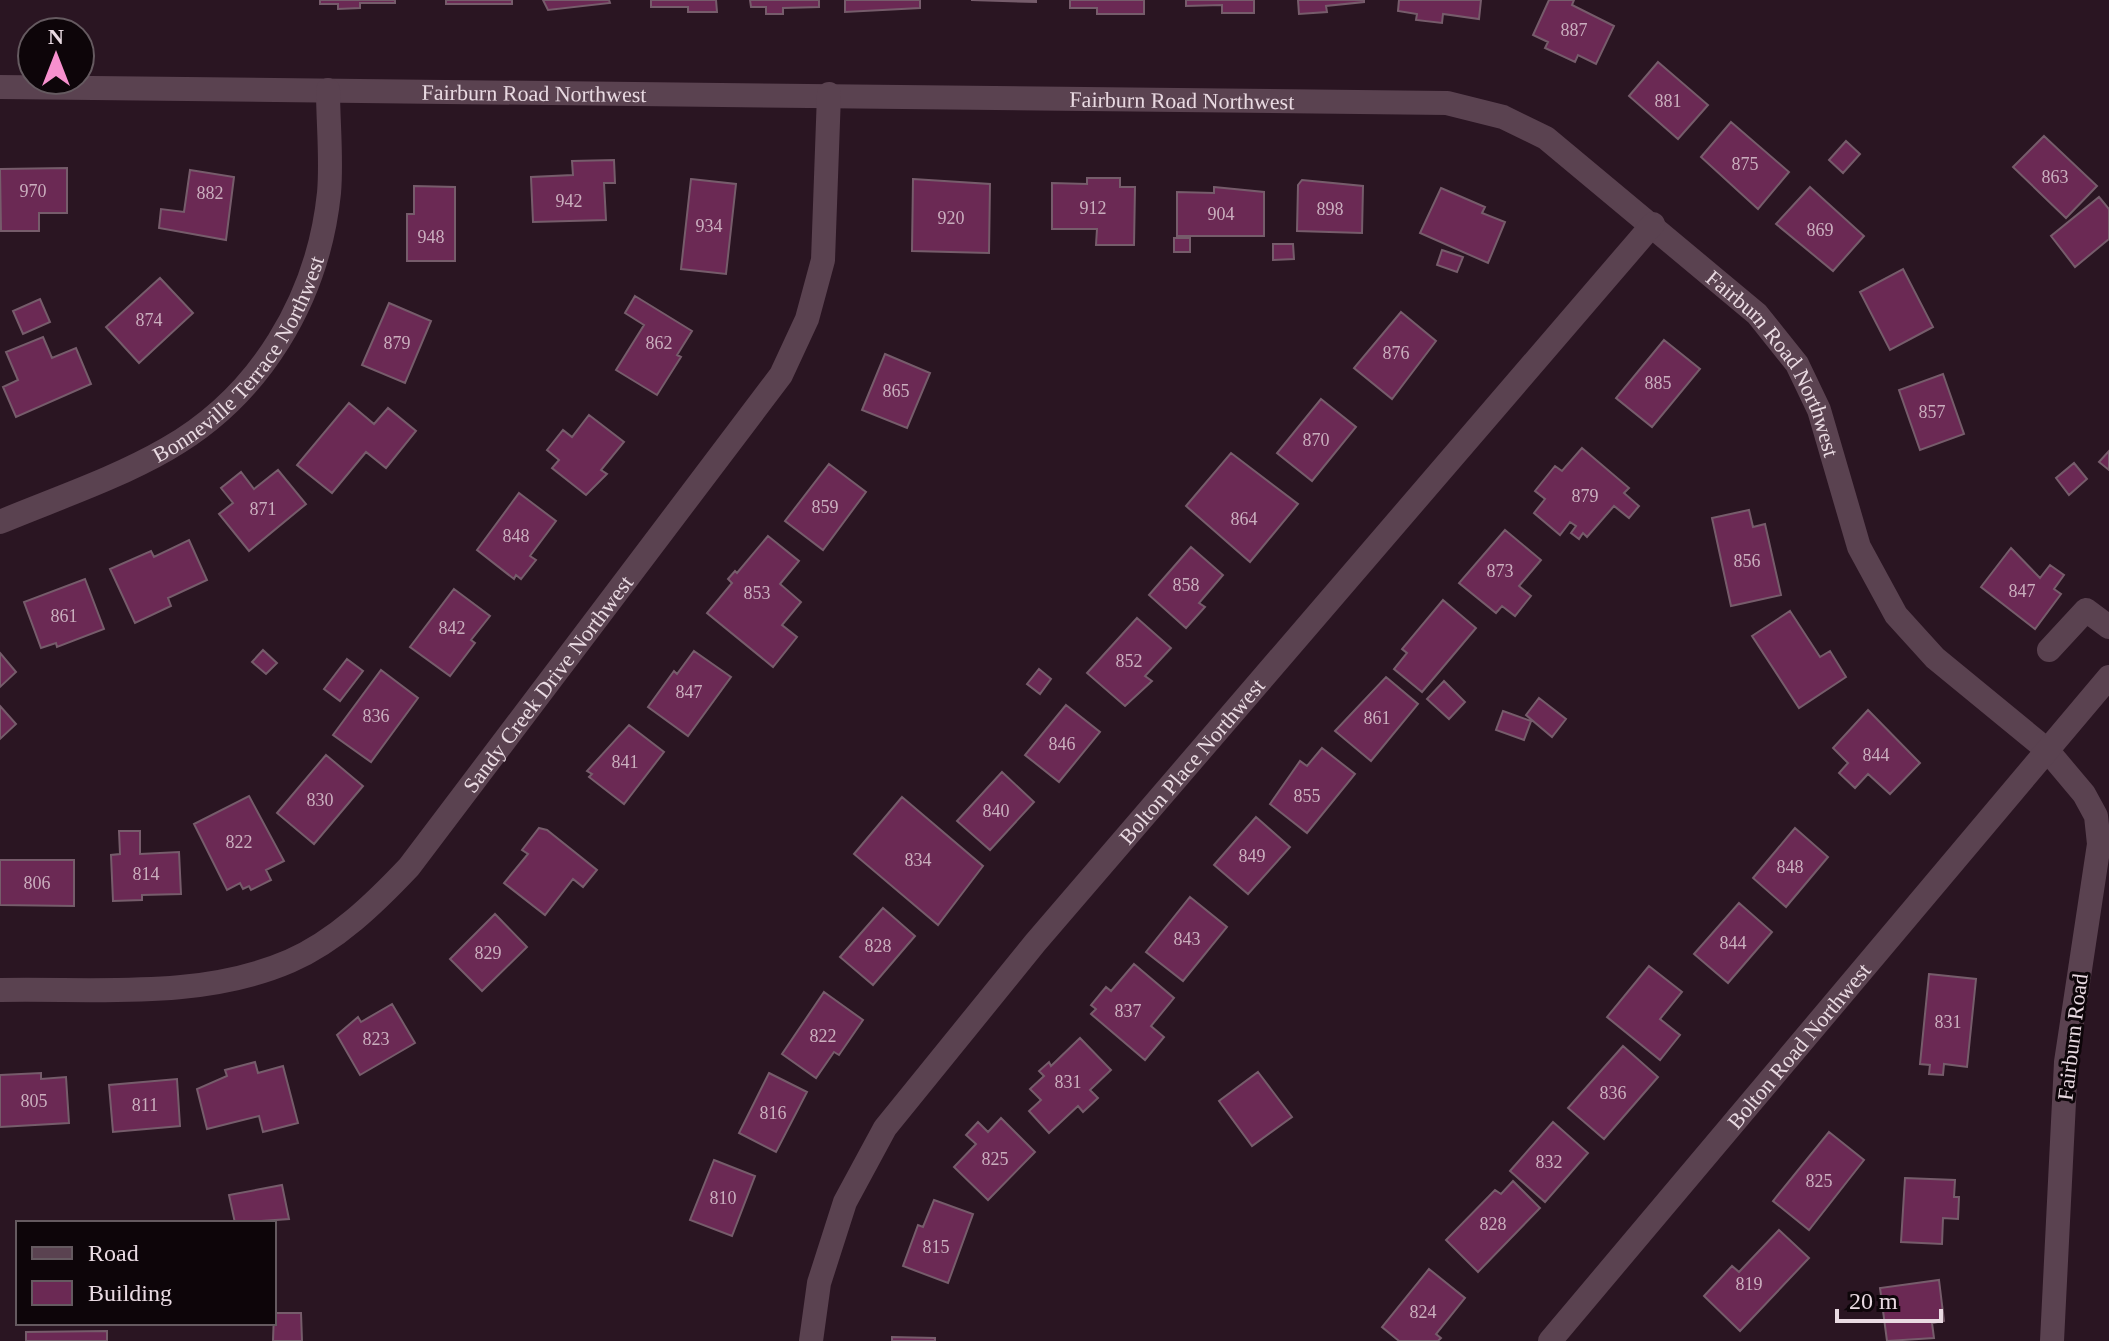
<svg xmlns="http://www.w3.org/2000/svg" width="2109" height="1341" viewBox="0 0 2109 1341" font-family="Georgia,serif">
<style>
.building{fill:#6b2954;stroke:#765c6b;stroke-width:2}
.lines{fill:none;stroke-linecap:round;stroke-linejoin:round}
.minor{stroke:#5a4250;stroke-width:24}
.labels{text-anchor:middle;stroke-width:6;stroke-linejoin:round;paint-order:stroke}
.number-label{font-size:18px;fill:#caaebe}
.street-label{font-size:22px;fill:#e9dae2;stroke:#0d0509}
</style>
<rect width="100%" height="100%" fill="#2a1522"/>
<path class="building" d="M320 0H395V3H360V8L338 9V4H320Z
M446 0H512V4H446Z
M543 0H609L610 3 548 10Z
M651 0H716L717 12H688V7H651Z
M750 0H819V7L783 8V14H766V7H751Z
M845 0H920V8L845 12Z
M971 0H1036V2Z
M1070 0H1144V14H1097V8H1070Z
M1186 0H1254V13H1222V5L1186 6Z
M1298 0H1364V2L1326 6 1327 12 1299 14Z
M1399 0H1481L1479 19 1443 14 1442 23 1416 20 1417 14 1398 11Z
M1549 0H1574L1572 5 1614 26 1596 64 1578 55 1575 62 1545 48 1548 42 1533 35Z
M1658 62 1708 105 1678 139 1629 96Z
M1731 122 1789 172 1758 209 1701 157Z
M2044 136 2097 186 2066 218 2013 167Z
M1846 141 1860 154 1843 173 1829 160Z
M614 160 615 183H604L606 220 533 222 531 177 573 175 572 161Z
M67 168V213H39V231H1L0 169Z
M190 170 234 177 226 240 159 228 161 209 184 212Z
M1087 178H1120V187H1135L1134 245H1096L1097 229H1052V183L1087 184Z
M691 179 736 184 726 274 681 269Z
M913 179 990 184 989 253 912 251Z
M1302 180 1363 186 1362 233 1297 231 1298 185Z
M414 186 455 187V261H407V214H414Z
M1214 187 1264 192V236H1177V192L1214 193Z
M1810 187 1864 236 1833 271 1776 224Z
M1441 188 1485 207 1482 213 1505 222 1488 263 1420 233Z
M2099 197 2109 209V239L2075 267 2051 236Z
M1174 238H1190V252H1174Z
M1273 244H1293L1294 259 1273 260Z
M1442 250 1463 257 1457 272 1437 265Z
M1903 269 1933 327 1890 350 1860 292Z
M160 278 193 313 139 363 106 327Z
M635 296 692 331 677 355 681 357 657 395 616 370 644 325 625 313Z
M40 299 50 322 23 334 13 311Z
M389 303 431 321 405 383 362 365Z
M1401 312 1436 341 1392 399 1354 368Z
M43 337 52 358 76 348 91 384 16 417 3 387 18 380 6 352Z
M1664 340 1700 369 1652 427 1616 398Z
M885 354 930 373 907 428 862 410Z
M1943 374 1964 434 1920 450 1899 390Z
M1321 399 1356 427 1312 481 1277 453Z
M349 403 374 424 388 408 416 431 386 468 366 452 332 493 297 465Z
M589 415 624 442 601 470 607 474 586 495 552 468 559 460 547 450 563 430 572 437Z
M1582 448 1629 488 1624 493 1639 506 1629 518 1614 506 1587 537 1583 533 1579 539 1571 533 1576 526 1570 522 1560 535 1534 513 1545 499 1535 491 1555 466 1562 471Z
M2109 451V470L2099 462Z
M1231 453 1298 504 1250 562 1186 506Z
M2074 463 2087 479 2069 495 2056 478Z
M829 464 866 492 823 550 785 521Z
M278 470 306 504 249 551 219 514 233 503 221 488 241 472 254 489Z
M519 493 556 521 530 556 536 560 521 579 516 575 514 579 477 550Z
M1749 510 1753 527 1765 524 1781 595 1731 606 1712 518Z
M1505 530 1541 560 1519 586 1531 596 1515 616 1502 606 1496 613 1459 583Z
M768 536 799 561 780 584 801 602 782 625 797 637 773 667 707 613 732 583 728 579 735 571 737 573Z
M189 540 207 580 168 598 171 606 135 623 110 569 151 551 154 557Z
M1191 547 1223 575 1199 603 1205 607 1186 628 1149 595Z
M2011 548 2040 578 2050 565 2064 575 2054 589 2061 594 2035 629 1981 587Z
M85 579 104 629 57 647 56 643 41 648 24 602Z
M454 589 490 616 471 640 475 643 450 676 410 647Z
M1443 600 1476 628 1422 692 1394 669 1407 653 1402 649Z
M1790 611 1820 657 1830 651 1846 677 1799 708 1752 636Z
M1137 618 1171 648 1145 676 1152 681 1125 706 1087 673Z
M263 650 277 663 266 674 252 662Z
M694 651 731 677 688 736 648 707 674 671 677 674Z
M0 653 16 672 0 687Z
M347 659 363 671 340 701 324 689Z
M1039 669 1051 679 1040 694 1027 684Z
M381 670 418 698 371 762 333 735Z
M1386 677 1418 704 1371 761 1335 731Z
M1444 681 1465 702 1449 719 1427 699Z
M1539 698 1566 719 1552 737 1526 715Z
M1066 705 1100 732 1059 782 1025 755Z
M0 706 16 724 0 739Z
M1868 710 1920 763 1890 794 1868 774 1855 788 1839 773 1848 763 1833 748Z
M1503 711 1531 721 1524 740 1496 730Z
M629 725 664 752 624 804 589 777 592 774 587 771Z
M1322 748 1355 774 1307 833 1270 804 1300 761 1307 766Z
M326 755 363 786 314 844 277 813Z
M1002 772 1034 802 990 850 957 821Z
M249 796 284 861 266 870 271 880 251 890 249 886 243 889 240 883 227 890 194 824Z
M902 797 983 866 938 925 854 854Z
M1256 817 1290 847 1248 894 1214 865Z
M539 828 547 830 597 870 583 887 573 879 545 915 504 883 528 854 522 850Z
M1795 828 1828 857 1786 907 1753 878Z
M119 831H140V854L179 852 181 894 142 895V900L113 901 111 855 120 854Z
M0 860H74V906L0 905Z
M1190 897 1227 927 1183 981 1146 952Z
M1739 903 1772 932 1728 983 1694 954Z
M883 908 915 936 873 985 840 957Z
M495 914 527 947 482 991 450 959Z
M1134 964 1174 998 1151 1026 1164 1037 1145 1060 1091 1014 1096 1009 1091 1005 1106 987 1111 991Z
M1649 966 1682 992 1660 1019 1680 1035 1660 1060 1607 1017Z
M1929 974 1976 979 1967 1067 1944 1064 1943 1075 1929 1074 1930 1065 1920 1064Z
M824 992 863 1020 839 1055 834 1052 816 1078 782 1054Z
M392 1004 415 1043 360 1075 337 1035 358 1017 361 1022Z
M1080 1038 1111 1070 1090 1090 1098 1098 1083 1112 1078 1106 1049 1133 1029 1111 1041 1100 1030 1089 1044 1076 1039 1071 1049 1062 1051 1066Z
M1623 1046 1658 1077 1604 1139 1568 1108Z
M255 1062 258 1073 283 1066 298 1123 263 1132 259 1116 207 1129 197 1089 227 1076 225 1070Z
M1258 1072 1292 1117 1252 1146 1219 1101Z
M41 1073V1079L66 1077 69 1123 0 1127V1075Z
M769 1073 807 1092 776 1152 739 1133Z
M177 1079 180 1126 113 1132 109 1085Z
M1001 1118 1035 1152 988 1200 954 1167 976 1144 966 1135 978 1122 988 1132Z
M1553 1122 1588 1153 1545 1202 1510 1171Z
M1829 1132 1864 1160 1809 1230 1773 1201Z
M714 1160 755 1176 732 1236 690 1220Z
M1905 1178 1955 1180 1954 1197H1959L1958 1219 1943 1218 1942 1244 1901 1242Z
M1513 1181 1540 1208 1478 1272 1446 1240 1495 1190 1501 1194Z
M282 1185 289 1219 235 1223 229 1195Z
M934 1200 973 1214 948 1283 903 1266 918 1225 923 1227Z
M1779 1230 1809 1258 1740 1331 1704 1296 1732 1266 1739 1272Z
M1429 1269 1465 1298 1436 1334 1441 1338 1438 1341H1399L1382 1327Z
M1939 1280 1944 1321 1932 1323 1934 1338 1887 1341 1880 1288Z
M274 1313H301L302 1341H273Z
M107 1331V1341H26V1332Z
M892 1337 935 1338V1341H892Z"/>
<g class="lines">
<g class="minor">
<path id="s1" d="M0 87 1447 103 1503 117 1546 138 1757 314 1797 364 1819 410 1859 547 1896 615 1935 658 2047 750 2084 794 2096 816 2099 844 2066 1062 2052 1341"/>
<path id="s2" d="M0 522C55 499 115 479 167 449 260 396 318 299 329 193 332 159 328 123 328 90"/>
<path d="M2049 650 2086 610 2109 627"/>
<path id="s3" d="M0 990C96 988 200 1000 290 961 336 941 375 903 409 867L781 375 807 319 823 260 829 94"/>
<path id="s4" d="M811 1341 819 1283 845 1202 885 1128 1035 943 1653 224"/>
<path id="s5" d="M1550 1341 2109 677"/>
</g>
</g>
<g class="labels">
<g class="number-label">
<text x="1574" y="36">887</text>
<text x="1668" y="107">881</text>
<text x="1745" y="170">875</text>
<text x="2055" y="183">863</text>
<text x="33" y="197">970</text>
<text x="210" y="199">882</text>
<text x="569" y="207">942</text>
<text x="1093" y="214">912</text>
<text x="1330" y="215">898</text>
<text x="1221" y="220">904</text>
<text x="951" y="224">920</text>
<text x="709" y="232">934</text>
<text x="1820" y="236">869</text>
<text x="431" y="243">948</text>
<text x="149" y="326">874</text>
<text x="397" y="349">879</text>
<text x="659" y="349">862</text>
<text x="1396" y="359">876</text>
<text x="1658" y="389">885</text>
<text x="896" y="397">865</text>
<text x="1932" y="418">857</text>
<text x="1316" y="446">870</text>
<text x="1585" y="502">879</text>
<text x="825" y="513">859</text>
<text x="263" y="515">871</text>
<text x="1244" y="525">864</text>
<text x="516" y="542">848</text>
<text x="1747" y="567">856</text>
<text x="1500" y="577">873</text>
<text x="1186" y="591">858</text>
<text x="2022" y="597">847</text>
<text x="757" y="599">853</text>
<text x="64" y="622">861</text>
<text x="452" y="634">842</text>
<text x="1129" y="667">852</text>
<text x="689" y="698">847</text>
<text x="376" y="722">836</text>
<text x="1377" y="724">861</text>
<text x="1062" y="750">846</text>
<text x="1876" y="761">844</text>
<text x="625" y="768">841</text>
<text x="1307" y="802">855</text>
<text x="320" y="806">830</text>
<text x="996" y="817">840</text>
<text x="239" y="848">822</text>
<text x="1252" y="862">849</text>
<text x="918" y="866">834</text>
<text x="1790" y="873">848</text>
<text x="146" y="880">814</text>
<text x="37" y="889">806</text>
<text x="1187" y="945">843</text>
<text x="1733" y="949">844</text>
<text x="878" y="952">828</text>
<text x="488" y="959">829</text>
<text x="1128" y="1017">837</text>
<text x="1948" y="1028">831</text>
<text x="823" y="1042">822</text>
<text x="376" y="1045">823</text>
<text x="1068" y="1088">831</text>
<text x="1613" y="1099">836</text>
<text x="34" y="1107">805</text>
<text x="145" y="1111">811</text>
<text x="773" y="1119">816</text>
<text x="995" y="1165">825</text>
<text x="1549" y="1168">832</text>
<text x="1819" y="1187">825</text>
<text x="723" y="1204">810</text>
<text x="1493" y="1230">828</text>
<text x="936" y="1253">815</text>
<text x="1749" y="1290">819</text>
<text x="1423" y="1318">824</text>
</g>
<g class="street-label">
<text dy="8" stroke="none"><textPath href="#s1" startOffset="534">Fairburn Road Northwest</textPath></text>
<text dy="8" stroke="none"><textPath href="#s1" startOffset="1182">Fairburn Road Northwest</textPath></text>
<text dy="8" stroke="none"><textPath href="#s2" startOffset="300">Bonneville Terrace Northwest</textPath></text>
<text dy="8" stroke="none"><textPath href="#s1" startOffset="1878">Fairburn Road Northwest</textPath></text>
<text dy="8" stroke="none"><textPath href="#s3" startOffset="676">Sandy Creek Drive Northwest</textPath></text>
<text dy="8" stroke="none"><textPath href="#s4" startOffset="706">Bolton Place Northwest</textPath></text>
<text transform="translate(2072 1037) rotate(-83)" y="8">Fairburn Road</text>
<text dy="8" stroke="none"><textPath href="#s5" startOffset="386">Bolton Road Northwest</textPath></text>
</g>
</g>
<rect x="16" y="1221" width="260" height="104" fill="#0d0509" stroke="#655a60" stroke-width="2"/>
<rect x="32" y="1247" width="40" height="12" fill="#5a4250" stroke="#655a60" stroke-width="2"/>
<text x="88" y="1261" font-size="24" fill="#e9dae2">Road</text>
<rect x="32" y="1281" width="40" height="24" fill="#6b2954" stroke="#655a60" stroke-width="2"/>
<text x="88" y="1301" font-size="24" fill="#e9dae2">Building</text>
<g transform="translate(56 56)"><circle r="38" fill="#0d0509" stroke="#655a60" stroke-width="2"/>
<path d="M0-6L14 30L0 20L-14 30Z" fill="#f790ce"/>
<text y="-12" font-size="22" font-weight="bold" text-anchor="middle" fill="#e9dae2">N</text>
</g>
<path d="M1837 1309v12h104v-12" fill="none" stroke="#e9dae2" stroke-width="4"/>
<text x="1849" y="1309" font-size="24" fill="#e9dae2" stroke="#0d0509" stroke-width="6" paint-order="stroke">20 m</text>
</svg>
